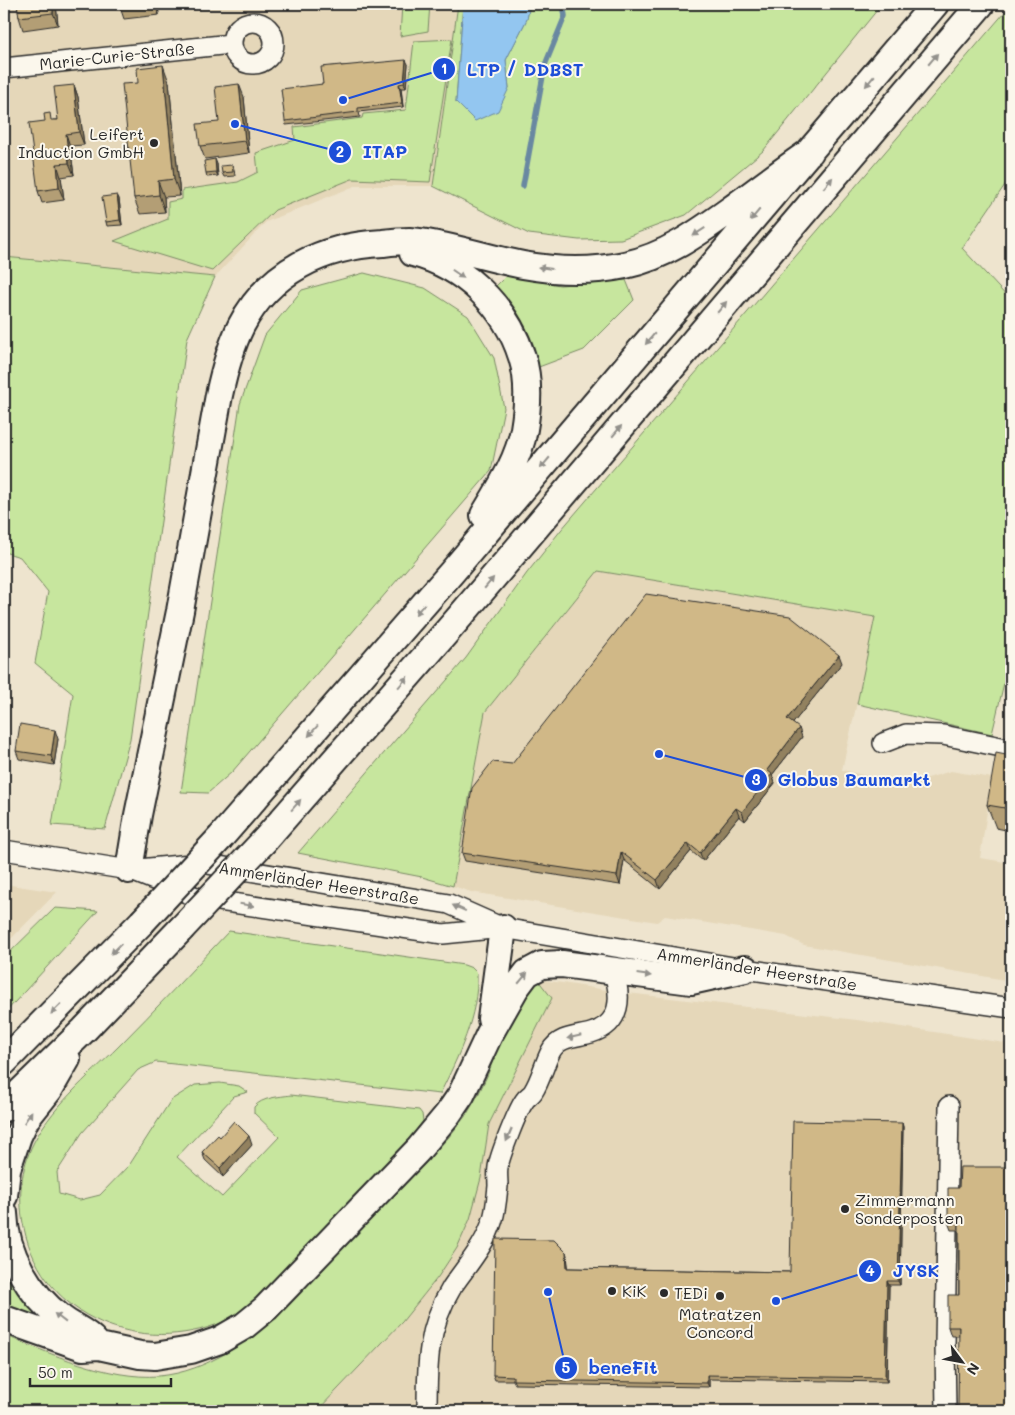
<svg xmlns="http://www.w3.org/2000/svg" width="1015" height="1415" viewBox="0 0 1015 1415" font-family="Mali,sans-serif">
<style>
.built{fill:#e5d7b9}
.green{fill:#c7e69e;stroke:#798864}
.water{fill:#93c6f0;stroke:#6988a1}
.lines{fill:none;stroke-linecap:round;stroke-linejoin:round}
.stream{stroke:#6988a1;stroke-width:5.5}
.minor-casing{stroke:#2b2b2b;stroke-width:22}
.highway-casing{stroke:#2b2b2b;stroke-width:30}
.minor{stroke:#fbf7ec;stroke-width:19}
.highway{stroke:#fbf7ec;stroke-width:26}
.highway-bridge-casing{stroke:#2b2b2b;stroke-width:30;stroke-linecap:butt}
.highway-bridge{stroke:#fbf7ec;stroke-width:26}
.wall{fill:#b39e74;stroke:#2b2b2b}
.shaded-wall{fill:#92815e;stroke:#2b2b2b}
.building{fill:#d0b887;stroke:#2b2b2b}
.oneway{fill:#93918c}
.poi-dot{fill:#2b2b2b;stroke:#fbf7ec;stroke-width:2}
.labels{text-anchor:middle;stroke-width:4;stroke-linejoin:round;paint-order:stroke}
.street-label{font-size:16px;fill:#2b2b2b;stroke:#fbf7ec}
.poi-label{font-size:16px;fill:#2b2b2b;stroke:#fbf7ec;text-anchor:start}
.leader{fill:none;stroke:#1d4ed8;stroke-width:2}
.callout-dot{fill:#1d4ed8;stroke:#fbf7ec;stroke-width:2}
.mark-label{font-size:15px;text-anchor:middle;font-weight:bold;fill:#fff}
.callout-label{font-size:18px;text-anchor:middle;font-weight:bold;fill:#1d4ed8;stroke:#fbf7ec;stroke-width:4;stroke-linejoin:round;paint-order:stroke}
</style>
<rect width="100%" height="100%" fill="#eee4ce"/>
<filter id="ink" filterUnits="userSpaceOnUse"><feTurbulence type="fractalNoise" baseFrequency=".02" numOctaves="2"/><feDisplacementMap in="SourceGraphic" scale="10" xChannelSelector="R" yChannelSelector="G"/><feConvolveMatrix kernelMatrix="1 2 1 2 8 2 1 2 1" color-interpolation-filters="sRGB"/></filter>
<g filter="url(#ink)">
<path class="built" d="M4 4H458L433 186H355L266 222 215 277 4 257Z
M598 571 876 617 842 770 875 778 918 781 951 771 992 778 980 858 1011 863V981L804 945 786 936 665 916 657 922 471 892 453 886 485 712Z
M4 884 57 892 4 946Z
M537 979 619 992 857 1020 1011 1044V1411H317L402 1322 438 1277 481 1178 489 1124 551 999Z"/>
<path class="green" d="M402 4H430L428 31 400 36Z
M458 4H463L456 102 509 88 506 60 527 19 530 4H882L763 151 686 215 621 239 579 240 529 234 433 186Z
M1011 5V176L962 248 1011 301V653L992 734 857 704 875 617 598 571 485 712 453 886 422 877 298 853 466 658 527 573 561 530Z
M452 39 430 182 352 179 275 210 212 271 114 241 168 219V202L182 199V190L238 182 258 172 256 153 295 140 294 127 362 118 363 114 406 110 414 41Z
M4 257 215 277 187 339 130 739 105 829 52 825 73 694 35 663 48 592 20 557 4 552Z
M364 273 425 288 468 316 494 358 504 408 491 471 232 772 208 793 181 792 240 404 265 335 302 290Z
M506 276 560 285 626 280 634 300 584 350 536 368 522 321 494 288Z
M55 908 98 911 4 1014V958Z
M229 931 464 965 472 968 477 973C479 1015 458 1057 440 1094L156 1062 138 1070 82 1133 57 1172 59 1194 80 1200 100 1195 130 1164 171 1100 195 1085 220 1083 239 1086 248 1092 234 1096 177 1157 222 1197 279 1137 254 1113V1107C262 1097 279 1097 291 1095L419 1110 422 1114 423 1121C393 1164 351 1201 315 1239 290 1265 256 1309 223 1322 142 1356 43 1319 24 1228 18 1201 20 1174 31 1148 48 1110 89 1076 118 1047 156 1009 192 970 229 931Z
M537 979 552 998 489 1124 481 1178 470 1219 457 1248 438 1277 402 1322 317 1411H4V1335C49 1353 109 1380 159 1376 207 1372 254 1338 288 1306L448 1138 467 1114 478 1095 487 1076 514 1007Z
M4 1245 56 1323 4 1311Z"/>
<path class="water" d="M463 4H530L527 19 506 60 509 88 498 111 475 121 456 102Z"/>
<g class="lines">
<path class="stream" d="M523 186 545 65 565 16 563 4"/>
<defs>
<path id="minor" d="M232 43a21 21 0 1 1 42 0a21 21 0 1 1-42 0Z
M4 68 231 44
M883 743 906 734 943 735 1011 749
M4 850 129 870 199 898 443 934 502 928
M129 870 201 863 449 904 503 928 745 969 1011 1008
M427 1411C427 1365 427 1328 452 1287 467 1265 485 1246 493 1219 496 1209 497 1196 498 1186 498 1179 497 1173 498 1167 500 1155 518 1109 525 1100 527 1097 531 1095 533 1092 541 1080 544 1064 551 1051 559 1036 577 1037 591 1033 622 1024 622 996 613 971
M946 1411 945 1345 949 1106"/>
<path id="highway" d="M413 253C464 266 506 306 522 357 529 379 528 406 524 429 519 459 499 490 484 515
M221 837 452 572 935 4
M264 841 457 620 981 4
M129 870 138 815 180 611 219 395C224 372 230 348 241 326 269 271 323 246 383 243 391 242 400 241 409 241 448 244 485 258 523 265 556 271 592 272 625 265 668 256 702 230 737 205 761 187 785 169 810 152
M491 1019 503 928
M4 1062 142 922
M4 1108 84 1030 181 929
M4 1196 7 1169 18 1136 26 1119 49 1090 67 1059
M4 1213C5 1253 29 1294 61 1318 72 1327 86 1331 95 1342
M4 1319 83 1347 99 1346 140 1355 155 1356 191 1350 220 1340 244 1326 266 1308 418 1150 448 1114 461 1095 489 1035 515 989 527 973 542 965 562 964 691 981 745 969"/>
</defs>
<use href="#minor" class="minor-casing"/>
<use href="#highway" class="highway-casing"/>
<use href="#minor" class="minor"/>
<use href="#highway" class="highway"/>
<defs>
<path id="highway-bridge" d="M142 922 221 837
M181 929 264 841"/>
</defs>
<use href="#highway-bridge" class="highway-bridge-casing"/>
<use href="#highway-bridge" class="highway-bridge"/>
</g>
<path class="wall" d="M17 4H56L58 25 23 30 19 17Z
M119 4H158L159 15 124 19Z
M408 64 406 88H401L403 107 359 112 360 117 286 125 285 121 341 66Z
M169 82 180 196 164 197 165 212 140 214 134 198Z
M74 85 78 97 84 145 70 146 74 175 61 177 64 200 42 203 38 191 53 120H58Z
M244 97 249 153 205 159 200 146 219 122Z
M217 164 218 176 207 177 206 173Z
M232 165 234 169 235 176 224 177 222 173Z
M117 195 119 199 122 225 107 226 106 222Z
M842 663 793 723 802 737 772 775 775 783 745 821 739 816 703 861 691 851 660 889 624 860 620 885 465 861 462 853 512 764Z
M58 739 54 765 19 759 16 751Z
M1011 756V831L996 828 987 805Z
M902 1123 903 1127 900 1285H889L887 1382 709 1379V1387L515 1384 513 1380H495L493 1375 566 1252 567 1256 568 1268 790 1272Z
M220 1137 252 1145 223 1177 205 1160 202 1152Z
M959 1188V1336H951L948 1327 959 1295V1230H951L948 1222Z"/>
<path class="shaded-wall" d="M53 4H56L58 25 53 13Z
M155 4H158L159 15Z
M406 60 408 64 406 88 404 83Z
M163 65 169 82 180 196 174 179Z
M239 84 244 97 249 153 245 141Z
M399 84 401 88 403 107 402 103Z
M74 85 78 97 84 145 79 132Z
M66 134 70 146 74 175 69 163Z
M215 159 217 164 218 176 216 172Z
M57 164 61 177 64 200 59 188Z
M158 181 164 197 165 212 159 195Z
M117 195 119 199 122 225 120 220Z
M839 655 842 663 790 727 787 719Z
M799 728 802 737 772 775 775 783 745 821 742 812 767 770Z
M55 730 58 739 54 765 51 756Z
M736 808 739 816 703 861 700 853Z
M688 843 691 851 660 889 657 880Z
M621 852 624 860 620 885 617 876Z
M902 1123 903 1127 900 1285 898 1281Z
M249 1136 252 1145 223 1177 220 1168Z
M566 1252 567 1256 569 1272 567 1268Z
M887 1281 889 1285 887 1382 885 1378Z
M707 1375 709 1379V1387L707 1383Z"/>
<path class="building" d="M17 4H53V13L19 17Z
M119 4H144L120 7Z
M406 60 404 83 399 84 402 103 358 108V112L285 121 281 89 323 84 321 67 341 65V66Z
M163 65 174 179 158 181 159 195 134 198 122 84 138 83 137 68Z
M239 84 245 141 200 146 197 124 219 122 215 87Z
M74 85 79 132 66 134 69 163 57 164 59 188 38 191 29 123 45 121 44 114 50 113 51 120H58L54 87Z
M215 159 216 172 206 173 204 161Z
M232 165 233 172 222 173 221 166Z
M117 195 120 220 106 222 102 197Z
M646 594 790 616 839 655 787 719 799 728 767 770 772 774 742 812 736 808 700 853 688 843 657 880 621 852 617 876 462 853 472 788 492 762 512 764Z
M20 724 55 730 51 756 16 751Z
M996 753 1011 756V809L987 805Z
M234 1121 249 1136 220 1168 202 1152 218 1135 220 1137Z
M793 1121 902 1123 898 1281H887L885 1378 707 1375V1383L513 1380V1376L493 1375 495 1239 554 1240 566 1252 567 1268 790 1272Z
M960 1167H1011V1411H958L959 1327H948V1295H959V1222H948V1188H959Z
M515 1407H524L530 1411H511Z
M629 1408H640L644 1411H625Z
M653 1408H746L750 1411H650Z
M835 1408H855L858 1411H831Z"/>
<defs><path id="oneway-solid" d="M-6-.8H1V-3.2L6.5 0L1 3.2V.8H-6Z" transform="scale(1.25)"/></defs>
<g class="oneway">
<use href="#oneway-solid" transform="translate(933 59) rotate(-50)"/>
<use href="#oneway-solid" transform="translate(870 81) rotate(130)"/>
<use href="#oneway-solid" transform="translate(828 183) rotate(-50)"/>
<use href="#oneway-solid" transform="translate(755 215) rotate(130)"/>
<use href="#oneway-solid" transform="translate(699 232) rotate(147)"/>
<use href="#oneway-solid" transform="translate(545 268) rotate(-173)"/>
<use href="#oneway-solid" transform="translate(458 274) rotate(35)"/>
<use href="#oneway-solid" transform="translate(722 307) rotate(-50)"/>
<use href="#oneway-solid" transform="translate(650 339) rotate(130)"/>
<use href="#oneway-solid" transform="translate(617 431) rotate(-50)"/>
<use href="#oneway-solid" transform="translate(545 463) rotate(130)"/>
<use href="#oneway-solid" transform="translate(489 583) rotate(-50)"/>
<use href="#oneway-solid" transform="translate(420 609) rotate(131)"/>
<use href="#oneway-solid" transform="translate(403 682) rotate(-49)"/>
<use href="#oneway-solid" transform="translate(313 731) rotate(131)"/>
<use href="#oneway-solid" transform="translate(296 805) rotate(-49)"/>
<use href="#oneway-solid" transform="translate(247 905) rotate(9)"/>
<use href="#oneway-solid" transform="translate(459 908) rotate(-156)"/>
<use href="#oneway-solid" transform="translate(116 949) rotate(135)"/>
<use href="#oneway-solid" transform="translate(644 975) rotate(7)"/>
<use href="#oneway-solid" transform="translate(523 978) rotate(-50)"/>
<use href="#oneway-solid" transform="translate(56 1009) rotate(135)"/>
<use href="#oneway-solid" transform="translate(574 1037) rotate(167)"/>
<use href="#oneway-solid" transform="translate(28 1117) rotate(-57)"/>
<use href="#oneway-solid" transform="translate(509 1135) rotate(113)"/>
<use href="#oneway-solid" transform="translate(60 1318) rotate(-142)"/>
</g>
</g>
<g class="poi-dot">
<circle cx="154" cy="143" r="5"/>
<circle cx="845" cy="1209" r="5"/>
<circle cx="612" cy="1291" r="5"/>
<circle cx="664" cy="1293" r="5"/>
<circle cx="720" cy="1296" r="5"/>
</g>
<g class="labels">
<g class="street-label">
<text transform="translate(117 56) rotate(-6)" y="6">Marie-Curie-Straße</text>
<text transform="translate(319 883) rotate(9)" y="6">Ammerländer Heerstraße</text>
<text transform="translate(757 969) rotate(9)" y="6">Ammerländer Heerstraße</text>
</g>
<g class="poi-label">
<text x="144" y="140" text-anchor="end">Leifert<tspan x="144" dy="18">Induction GmbH</tspan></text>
<text x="855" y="1206">Zimmermann<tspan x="855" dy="18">Sonderposten</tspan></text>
<text x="622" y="1297">KiK</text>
<text x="674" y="1299">TEDi</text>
<text x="720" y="1320" text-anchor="middle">Matratzen<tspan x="720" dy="18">Concord</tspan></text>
</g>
</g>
<path class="leader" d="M343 100L444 69M235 124L340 152M659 754L756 780M776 1301L870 1271M548 1292L566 1368"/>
<g class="callout-dot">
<circle cx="343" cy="100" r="5"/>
<circle cx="235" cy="124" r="5"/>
<circle cx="659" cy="754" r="5"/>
<circle cx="776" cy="1301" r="5"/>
<circle cx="548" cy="1292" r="5"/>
<circle cx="444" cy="69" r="12"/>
<circle cx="340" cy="152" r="12"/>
<circle cx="756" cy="780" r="12"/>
<circle cx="870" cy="1271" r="12"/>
<circle cx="566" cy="1368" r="12"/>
</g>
<g class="mark-label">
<text x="444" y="74">1</text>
<text x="340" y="157">2</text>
<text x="756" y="785">3</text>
<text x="870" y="1276">4</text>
<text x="566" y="1373">5</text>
</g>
<g class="callout-label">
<text x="525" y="76">LTP / DDBST</text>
<text x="385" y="158">ITAP</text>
<text x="854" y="786">Globus Baumarkt</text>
<text x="916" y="1277">JYSK</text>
<text x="623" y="1374">beneFit</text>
</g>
<rect width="1015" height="1415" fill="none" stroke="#fbf7ec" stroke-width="20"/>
<rect x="10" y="10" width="995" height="1395" fill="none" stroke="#2b2b2b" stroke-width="2" filter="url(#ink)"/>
<g transform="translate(962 1362) rotate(122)" stroke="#fbf7ec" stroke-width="4" paint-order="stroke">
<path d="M0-4L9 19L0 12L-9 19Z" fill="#2b2b2b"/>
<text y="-8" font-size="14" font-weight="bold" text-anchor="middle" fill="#2b2b2b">N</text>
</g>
<path d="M30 1378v8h141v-8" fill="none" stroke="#2b2b2b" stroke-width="2.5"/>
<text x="38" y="1378" font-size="15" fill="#2b2b2b" stroke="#fbf7ec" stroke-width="4" paint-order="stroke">50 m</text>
</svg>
